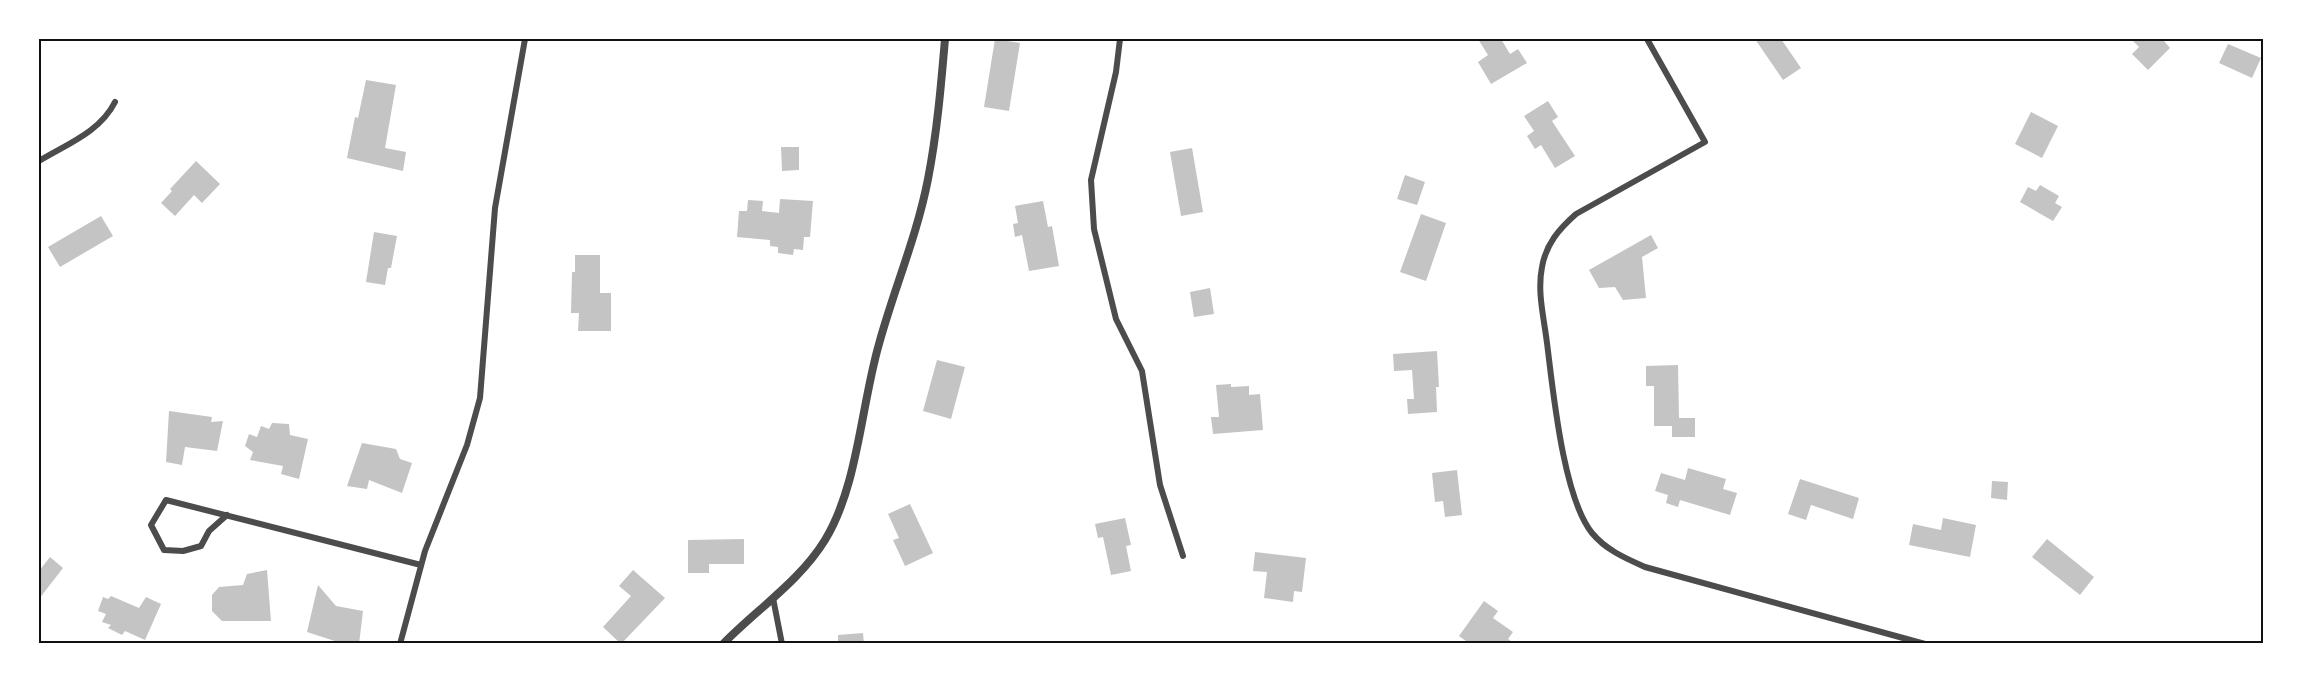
<svg xmlns="http://www.w3.org/2000/svg" width="2303" height="683" viewBox="0 0 2303 683" font-family="Lato,sans-serif">
<style>
.building{fill:#c4c4c4}
.lines{fill:none;stroke-linecap:round;stroke-linejoin:round}
.minor{stroke:#4c4c4c;stroke-width:6}
.tertiary{stroke:#4c4c4c;stroke-width:8}
.neatline{fill:none;stroke:#111;stroke-width:2}
</style>
<rect width="100%" height="100%" fill="#fff"/>
<path class="building" d="M995 39 1020 43 1009 111 984 107Z
M1478 39H1501L1510 54 1518 49 1527 63 1491 84 1478 62 1488 55Z
M1755 39H1781L1801 68 1783 80Z
M2131 39H2165L2164 41 2170 48 2148 70 2132 54 2139 47Z
M2228 44 2261 58 2252 78 2219 63Z
M366 80 396 85 385 148 406 152 403 171 347 158 355 117 358 118Z
M1548 101 1558 117 1552 121 1575 156 1555 168 1541 145 1535 149 1527 136 1534 131 1524 116Z
M2031 112 2058 126 2042 158 2015 144Z
M781 147H799V170L782 171Z
M1192 148 1203 212 1181 216 1170 152Z
M196 161 220 184 202 203 194 195 175 216 161 203 172 191 170 189Z
M1405 175 1425 182 1417 205 1397 199Z
M2040 185 2059 196 2055 203 2062 207 2053 221 2020 202 2028 187 2036 191Z
M780 199 813 201 810 237H804L803 250 794 249 793 255 778 253V247L770 246V240L737 237 739 211H747L748 200 763 201 762 211 779 213Z
M1043 201 1048 227 1052 226 1059 266 1029 271 1022 235 1015 237 1013 224 1018 223 1015 206Z
M1421 214 1446 223 1426 281 1400 272Z
M101 216 113 236 60 267 48 247Z
M374 232 397 236 391 268H388L385 285 366 282Z
M1651 235 1658 248 1642 257 1646 298 1623 300 1615 287 1599 288 1589 270Z
M575 255H600V293H611V331H578L579 313H571L572 272H575Z
M1210 288 1214 314 1194 317 1190 292Z
M1437 351 1439 387H1436L1437 412 1408 414 1407 399H1414L1412 370 1394 371 1393 354Z
M937 360 965 367 951 419 923 411Z
M1678 365 1679 418H1695V437H1672V426H1654V386H1646V366Z
M1231 384V387L1249 386V395L1260 394 1263 430 1213 434 1211 417H1219L1216 385Z
M169 411 212 417 211 422 223 421 217 451 185 447 182 465 166 462Z
M272 423 289 424 290 435 308 439 299 479 281 474 283 466 250 460 253 452 245 446 249 434 257 437 261 426 269 429Z
M362 443 396 449 400 459 412 463 402 493 369 480 367 489 347 486Z
M1688 468 1726 479 1723 489 1737 493 1730 515 1680 500 1678 507 1666 503 1668 495 1655 491 1661 473 1685 480Z
M1457 470 1462 515 1445 517 1443 501 1435 502 1432 473Z
M1800 479 1859 498 1853 519 1811 505 1806 520 1788 514Z
M1992 481 2008 482 2007 500 1991 498Z
M910 504 933 553 905 566 893 540 899 538 888 514Z
M1125 518 1131 545 1126 546 1131 571 1111 575 1103 537 1098 538 1095 524Z
M1943 518 1976 525 1970 557 1909 545 1913 524 1941 530Z
M744 539V564H709V573H688V540Z
M2047 539 2094 577 2080 595 2032 557Z
M1255 552 1306 558 1302 592 1294 591 1293 602 1264 598 1267 572 1253 571Z
M50 557 63 568 39 599V571Z
M267 570 271 621H222L212 611V595L219 587 243 585 247 574Z
M633 570 665 598 621 644 603 627 631 596 619 586Z
M318 585 336 606 363 611 359 644H344L307 632Z
M111 596 139 608 146 597 161 604 145 640 125 631 122 635 108 628 111 625 102 622 106 614 98 611 103 597 108 599Z
M1484 601 1498 611 1493 618 1513 632 1508 639 1515 644H1470L1459 636Z
M863 633 864 644H838V635Z"/>
<g class="lines">
<path class="minor" d="M1120 39 1116 72 1091 180 1094 229 1116 319 1142 371 1160 485 1183 556
M1647 39 1705 142 1576 214C1559 229 1546 244 1542 267 1537 292 1544 318 1547 343 1553 390 1563 497 1592 533 1606 550 1625 558 1645 567L1925 644
M39 161C67 144 100 132 115 102
M227 515 209 531 201 546 183 551 164 550 151 525 166 500 421 565
M773 598 782 644
M400 644 425 551 467 445 480 398 495 208 525 39"/>
<path class="tertiary" d="M723 644C756 610 800 581 825 540 858 486 861 406 879 344 894 289 917 236 928 179 937 133 941 86 945 39"/>
</g>
<rect width="2303" height="683" fill="none" stroke="#ffffff" stroke-width="81"/>
<rect x="40" y="40" width="2222" height="602" class="neatline"/>
</svg>
